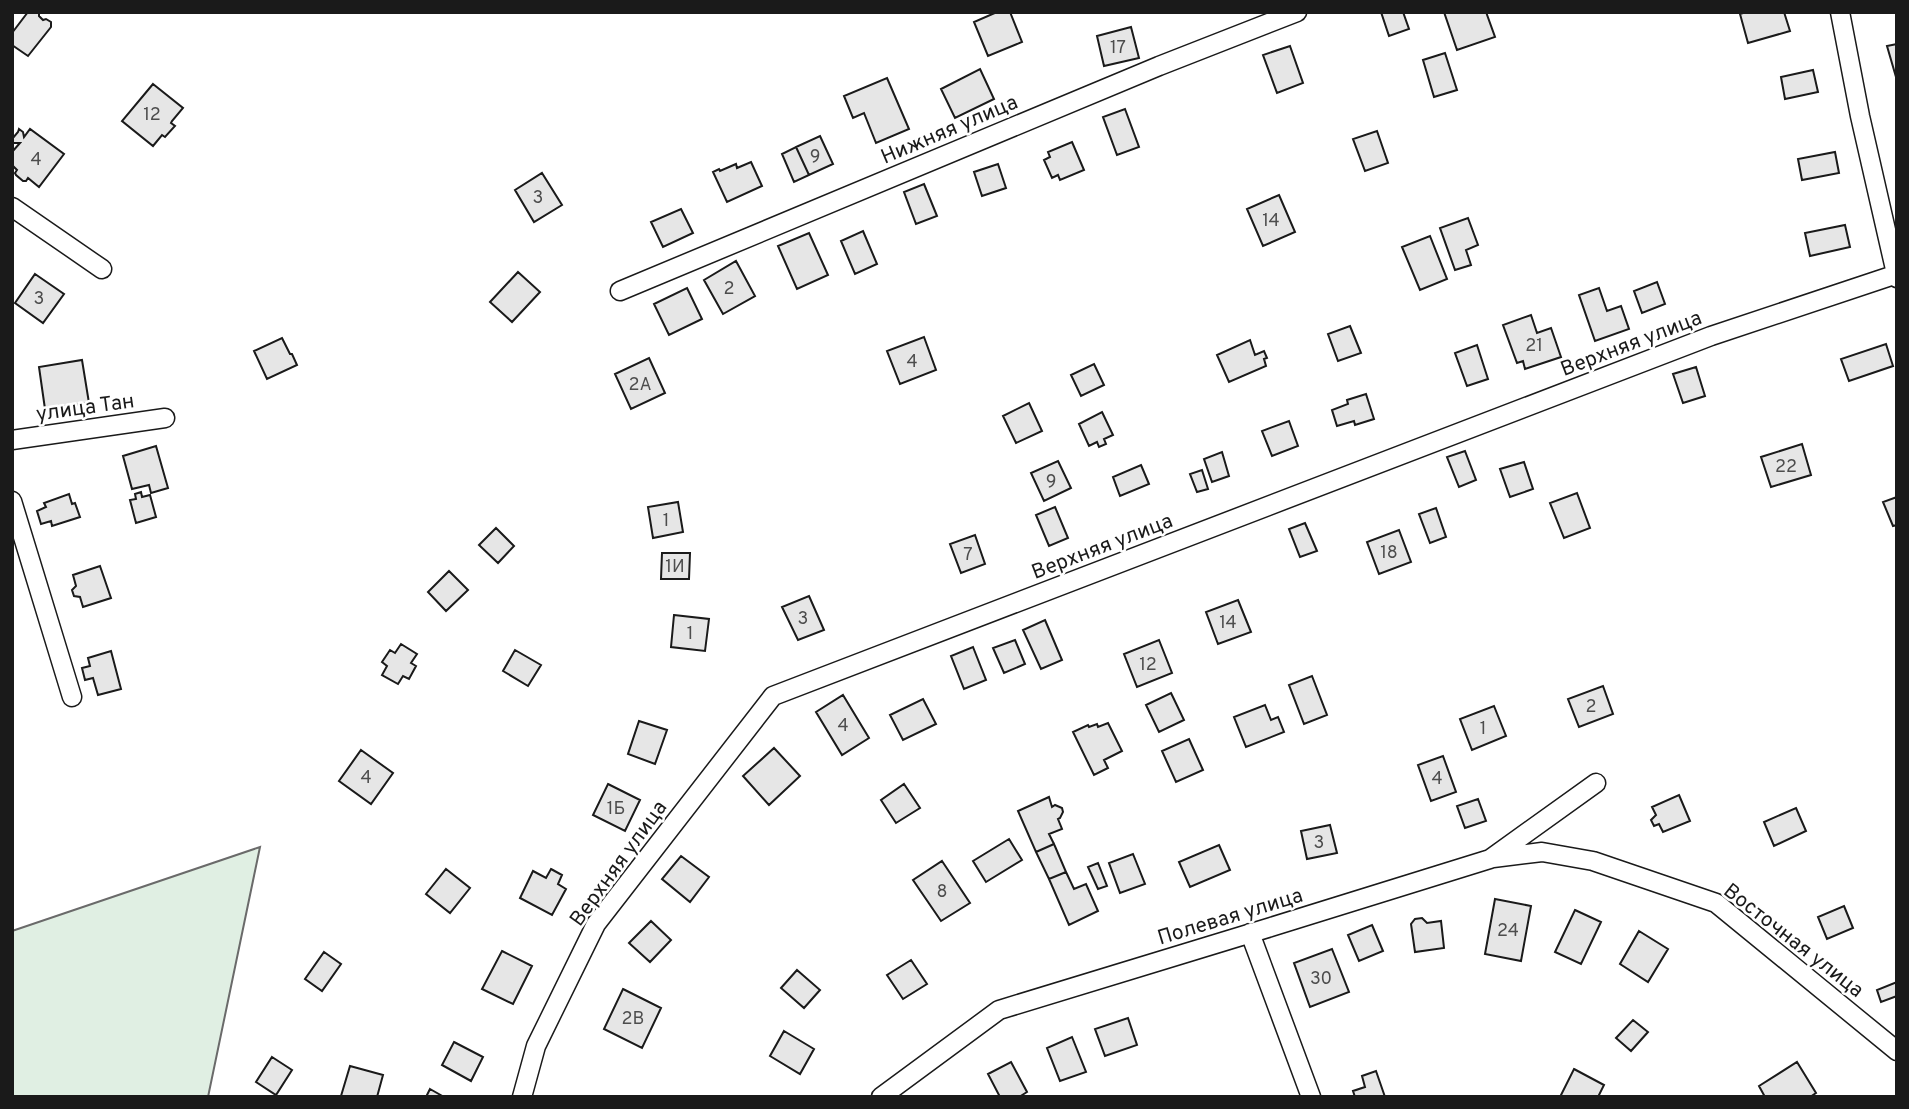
<svg xmlns="http://www.w3.org/2000/svg" width="1909" height="1109" viewBox="0 0 1909 1109" font-family="Overpass,sans-serif">
<style>
.green{fill:#e0efe3;stroke:#6a6a6a;stroke-width:2}
.building{fill:#e6e6e6;stroke:#1a1a1a;stroke-width:2}
.lines{fill:none;stroke-linecap:round;stroke-linejoin:round}
.street-casing{stroke:#1a1a1a;stroke-width:21}
.street{stroke:#fff;stroke-width:18}
.labels{text-anchor:middle;stroke-width:5;stroke-linejoin:round;paint-order:stroke}
.number-label{font-size:18px;fill:#4d4d4d}
.street-label{font-size:21px;fill:#1a1a1a;stroke:#fff}
</style>
<rect width="100%" height="100%" fill="#fff"/>
<path class="green" d="M260 847 208 1097H12V931Z"/>
<path class="building" d="M28 12H39V16L43 20 46 19 51 22V27L28 56 12 45V33Z
M997 12H1010L1022 42 988 56 974 22Z
M1381 12H1403L1409 29 1389 36Z
M1444 12H1486L1495 37 1457 50Z
M1746 12H1784L1790 31 1748 43 1740 14Z
M1131 27 1139 58 1104 66 1097 36Z
M1897 44V77H1896L1887 46Z
M1290 46 1303 83 1277 93 1263 55Z
M1445 53 1457 90 1434 97 1423 60Z
M980 69 994 99 955 118 941 89Z
M1813 70 1818 92 1785 99 1781 77Z
M887 78 909 129 876 143 864 113 853 118 844 96Z
M153 84 183 108 172 121 171 123 175 126 165 137 162 135 153 146 122 121Z
M1125 109 1139 147 1117 155 1103 117Z
M19 129 23 132 24 137 30 129 64 154 39 187 28 178 26 181H23L16 175 15 173 17 170 12 165V152L20 143H13L12 139 18 132Z
M1377 131 1388 163 1365 171 1353 139Z
M820 136 833 164 809 175 796 147Z
M1072 142 1084 170 1060 180 1058 175 1052 178 1044 160 1050 157 1048 152Z
M796 147 809 175 794 182 782 154Z
M1835 152 1839 173 1802 180 1798 159Z
M751 162 762 186 727 202 713 172 719 169 720 171 736 164 737 168Z
M998 164 1006 188 982 196 974 172Z
M542 173 562 205 534 222 515 190Z
M924 184 937 216 916 224 904 192Z
M1279 195 1295 232 1263 246 1247 209Z
M681 209 693 233 663 247 651 222Z
M1468 218 1478 245 1466 250 1471 265 1455 270 1440 228Z
M1845 225 1850 247 1810 256 1805 233Z
M863 231 877 264 855 274 841 241Z
M809 233 828 275 797 289 778 246Z
M1430 236 1447 279 1420 290 1402 247Z
M736 261 755 296 723 314 704 280Z
M518 272 540 292 512 322 490 302Z
M35 274 64 294 43 323 15 303Z
M1657 282 1665 304 1642 313 1634 291Z
M687 288 702 319 669 335 654 304Z
M1599 288 1607 311 1621 306 1629 329 1595 341 1579 295Z
M1531 315 1537 333 1551 328 1561 357 1525 369 1523 361 1517 363 1503 325Z
M1350 326 1361 353 1338 361 1328 334Z
M924 337 936 370 900 384 887 351Z
M282 338 290 354H292L297 365 267 379 254 351Z
M1250 340 1255 355 1264 351 1267 358 1264 359 1266 366 1229 382 1217 355Z
M1886 344 1893 366 1849 381 1841 359Z
M1477 345 1488 379 1467 386 1455 353Z
M649 358 665 393 631 409 615 374Z
M82 360 89 403 45 409 39 367Z
M1094 364 1104 385 1081 396 1071 375Z
M1696 367 1705 396 1683 403 1673 374Z
M1366 394 1374 419 1355 425 1354 421 1337 426 1332 410 1348 404 1347 400Z
M1029 403 1042 431 1016 443 1003 416Z
M1102 412 1113 435 1104 439 1106 444 1099 447 1097 442 1089 446 1079 424Z
M1289 421 1298 446 1272 456 1262 431Z
M1802 444 1811 475 1771 487 1761 457Z
M156 446 168 488 151 493 149 485 132 489 123 456Z
M1465 451 1476 480 1459 487 1447 457Z
M1222 452 1229 476 1212 482 1204 459Z
M1058 461 1071 488 1044 501 1031 473Z
M1524 462 1533 489 1510 497 1500 469Z
M1141 465 1149 484 1120 496 1113 477Z
M1202 470 1208 489 1197 492 1190 474Z
M141 492 142 497 150 495 156 517 136 523 130 500 136 499 135 494Z
M1577 493 1590 528 1564 538 1550 503Z
M69 494 72 504 75 503 80 517 52 526 51 521 41 524 37 511 46 507 44 503Z
M1897 497V525L1893 526 1883 502Z
M678 502 683 532 653 538 648 507Z
M1055 507 1068 538 1049 546 1036 515Z
M1436 508 1446 537 1430 543 1419 514Z
M1305 523 1317 551 1300 557 1289 529Z
M496 528 514 546 498 563 479 545Z
M1399 530 1411 562 1379 574 1367 542Z
M975 535 985 564 961 573 950 544Z
M662 553H690L689 579H661Z
M100 566 111 598 83 607 80 597 74 596 72 590 76 586 73 575Z
M449 571 468 590 446 611 428 592Z
M809 596 824 630 798 640 782 607Z
M1238 600 1251 632 1218 644 1206 612Z
M674 615 709 619 705 651 671 647Z
M1045 620 1062 660 1041 669 1023 630Z
M1015 640 1025 664 1004 673 993 648Z
M1159 640 1172 673 1137 687 1124 654Z
M401 644 417 654 411 663 416 666 409 679 403 676 398 684 382 675 387 666 382 662 390 650 395 653Z
M973 647 986 680 964 689 951 656Z
M515 650 541 665 528 686 503 671Z
M111 651 121 689 98 695 93 678 85 680 82 668 90 666 88 658Z
M1312 676 1327 715 1304 724 1289 685Z
M1603 686 1613 714 1579 727 1568 699Z
M1171 693 1184 720 1159 732 1146 705Z
M843 695 869 738 842 755 816 712Z
M923 699 936 724 903 740 890 715Z
M1265 705 1271 720 1278 717 1284 732 1246 747 1234 717Z
M1494 706 1506 736 1472 750 1460 719Z
M639 721 667 730 655 764 628 754Z
M1108 723 1122 751 1104 760 1108 768 1094 775 1073 732 1088 725 1089 727 1097 724 1098 727Z
M1189 739 1203 770 1176 782 1162 751Z
M774 748 800 776 769 805 743 776Z
M361 750 393 773 371 804 339 781Z
M1443 756 1456 792 1431 801 1418 765Z
M608 784 640 800 625 831 593 815Z
M904 784 920 808 896 823 881 800Z
M1679 795 1690 821 1663 832 1659 824 1654 826 1651 820 1656 815 1652 807Z
M1049 797 1052 807 1055 805 1062 808 1063 812 1060 818 1058 819 1062 829 1049 834 1054 844 1036 852 1018 811Z
M1478 799 1486 821 1465 828 1457 806Z
M1796 808 1806 831 1774 846 1764 822Z
M1330 825 1337 853 1307 859 1301 831Z
M1009 839 1022 860 986 882 973 861Z
M1054 844 1066 872 1049 879 1036 852Z
M1219 845 1230 870 1190 887 1179 862Z
M1133 854 1145 884 1120 893 1109 863Z
M681 856 709 877 690 902 662 879Z
M942 861 970 903 941 921 913 880Z
M1098 863 1107 886 1098 889 1088 867Z
M446 869 470 888 450 913 426 894Z
M551 869 562 875 558 884 566 889 552 915 520 898 533 871 546 878Z
M1066 872 1074 889 1086 884 1098 911 1069 925 1049 879Z
M1495 899 1531 906 1521 961 1485 954Z
M1844 906 1853 928 1827 939 1818 917Z
M1575 910 1601 922 1581 964 1555 952Z
M1422 918 1427 923 1441 921 1444 948 1415 952 1411 924 1415 919Z
M651 921 671 940 650 962 629 943Z
M1372 925 1383 951 1359 961 1348 935Z
M1639 931 1668 949 1648 982 1620 964Z
M1332 949 1349 992 1310 1007 1294 963Z
M502 951 532 966 513 1004 482 989Z
M324 952 341 964 322 991 305 979Z
M911 960 927 984 903 999 887 975Z
M797 970 820 990 804 1008 781 988Z
M1897 982V996L1881 1002 1877 990Z
M623 989 661 1008 642 1048 604 1029Z
M1128 1018 1137 1045 1105 1056 1095 1029Z
M1633 1020 1648 1032 1631 1051 1616 1038Z
M784 1031 814 1049 800 1074 770 1056Z
M1072 1037 1086 1072 1060 1081 1047 1048Z
M454 1042 483 1057 471 1081 442 1065Z
M272 1057 292 1070 276 1095 256 1082Z
M1011 1062 1027 1092 1019 1097H1000L988 1074Z
M1797 1062 1816 1093 1810 1097H1765L1759 1086Z
M350 1066 383 1075 377 1097 341 1096Z
M1574 1069 1604 1085 1598 1097H1560Z
M1376 1071 1385 1097H1355L1353 1091 1365 1087 1362 1076Z
M430 1089 444 1097H426Z"/>
<g class="lines">
<defs>
<path id="street" d="M1840 12 1860 116 1897 278
M12 207 102 269
M620 291 1159 66 1297 12
M12 440 165 418
M12 501 72 697
M1493 858 1542 852 1593 861 1716 903 1897 1051
M1250 933 1311 1097
M522 1097 536 1046 596 924 773 696 1711 336 1897 274
M881 1097 999 1010 1271 927 1490 859 1596 783"/>
</defs>
<use href="#street" class="street-casing"/>
<use href="#street" class="street"/>
</g>
<g class="labels">
<g class="number-label">
<text x="1118" y="53">17</text>
<text x="152" y="120">12</text>
<text x="815" y="162">9</text>
<text x="36" y="165">4</text>
<text x="538" y="203">3</text>
<text x="1271" y="226">14</text>
<text x="729" y="294">2</text>
<text x="39" y="304">3</text>
<text x="1534" y="351">21</text>
<text x="912" y="367">4</text>
<text x="640" y="390">2А</text>
<text x="1786" y="472">22</text>
<text x="1051" y="487">9</text>
<text x="666" y="526">1</text>
<text x="1389" y="558">18</text>
<text x="968" y="560">7</text>
<text x="675" y="572">1И</text>
<text x="803" y="624">3</text>
<text x="1228" y="628">14</text>
<text x="690" y="639">1</text>
<text x="1148" y="670">12</text>
<text x="1591" y="712">2</text>
<text x="843" y="731">4</text>
<text x="1483" y="734">1</text>
<text x="366" y="783">4</text>
<text x="1437" y="784">4</text>
<text x="616" y="814">1Б</text>
<text x="1319" y="848">3</text>
<text x="942" y="897">8</text>
<text x="1508" y="936">24</text>
<text x="1321" y="984">30</text>
<text x="633" y="1024">2В</text>
</g>
<g class="street-label">
<text transform="translate(949 129) rotate(-23)" y="7">Нижняя улица</text>
<text transform="translate(1631 343) rotate(-21)" y="7">Верхняя улица</text>
<text transform="translate(85 407) rotate(-8)" y="7">улица Тан</text>
<text transform="translate(1102 546) rotate(-21)" y="7">Верхняя улица</text>
<text transform="translate(618 863) rotate(-54)" y="7">Верхняя улица</text>
<text transform="translate(1230 916) rotate(-17)" y="7">Полевая улица</text>
<text transform="translate(1794 940) rotate(38)" y="7">Восточная улица</text>
</g>
</g>
<rect width="1909" height="1109" fill="none" stroke="#1a1a1a" stroke-width="28"/>
</svg>
